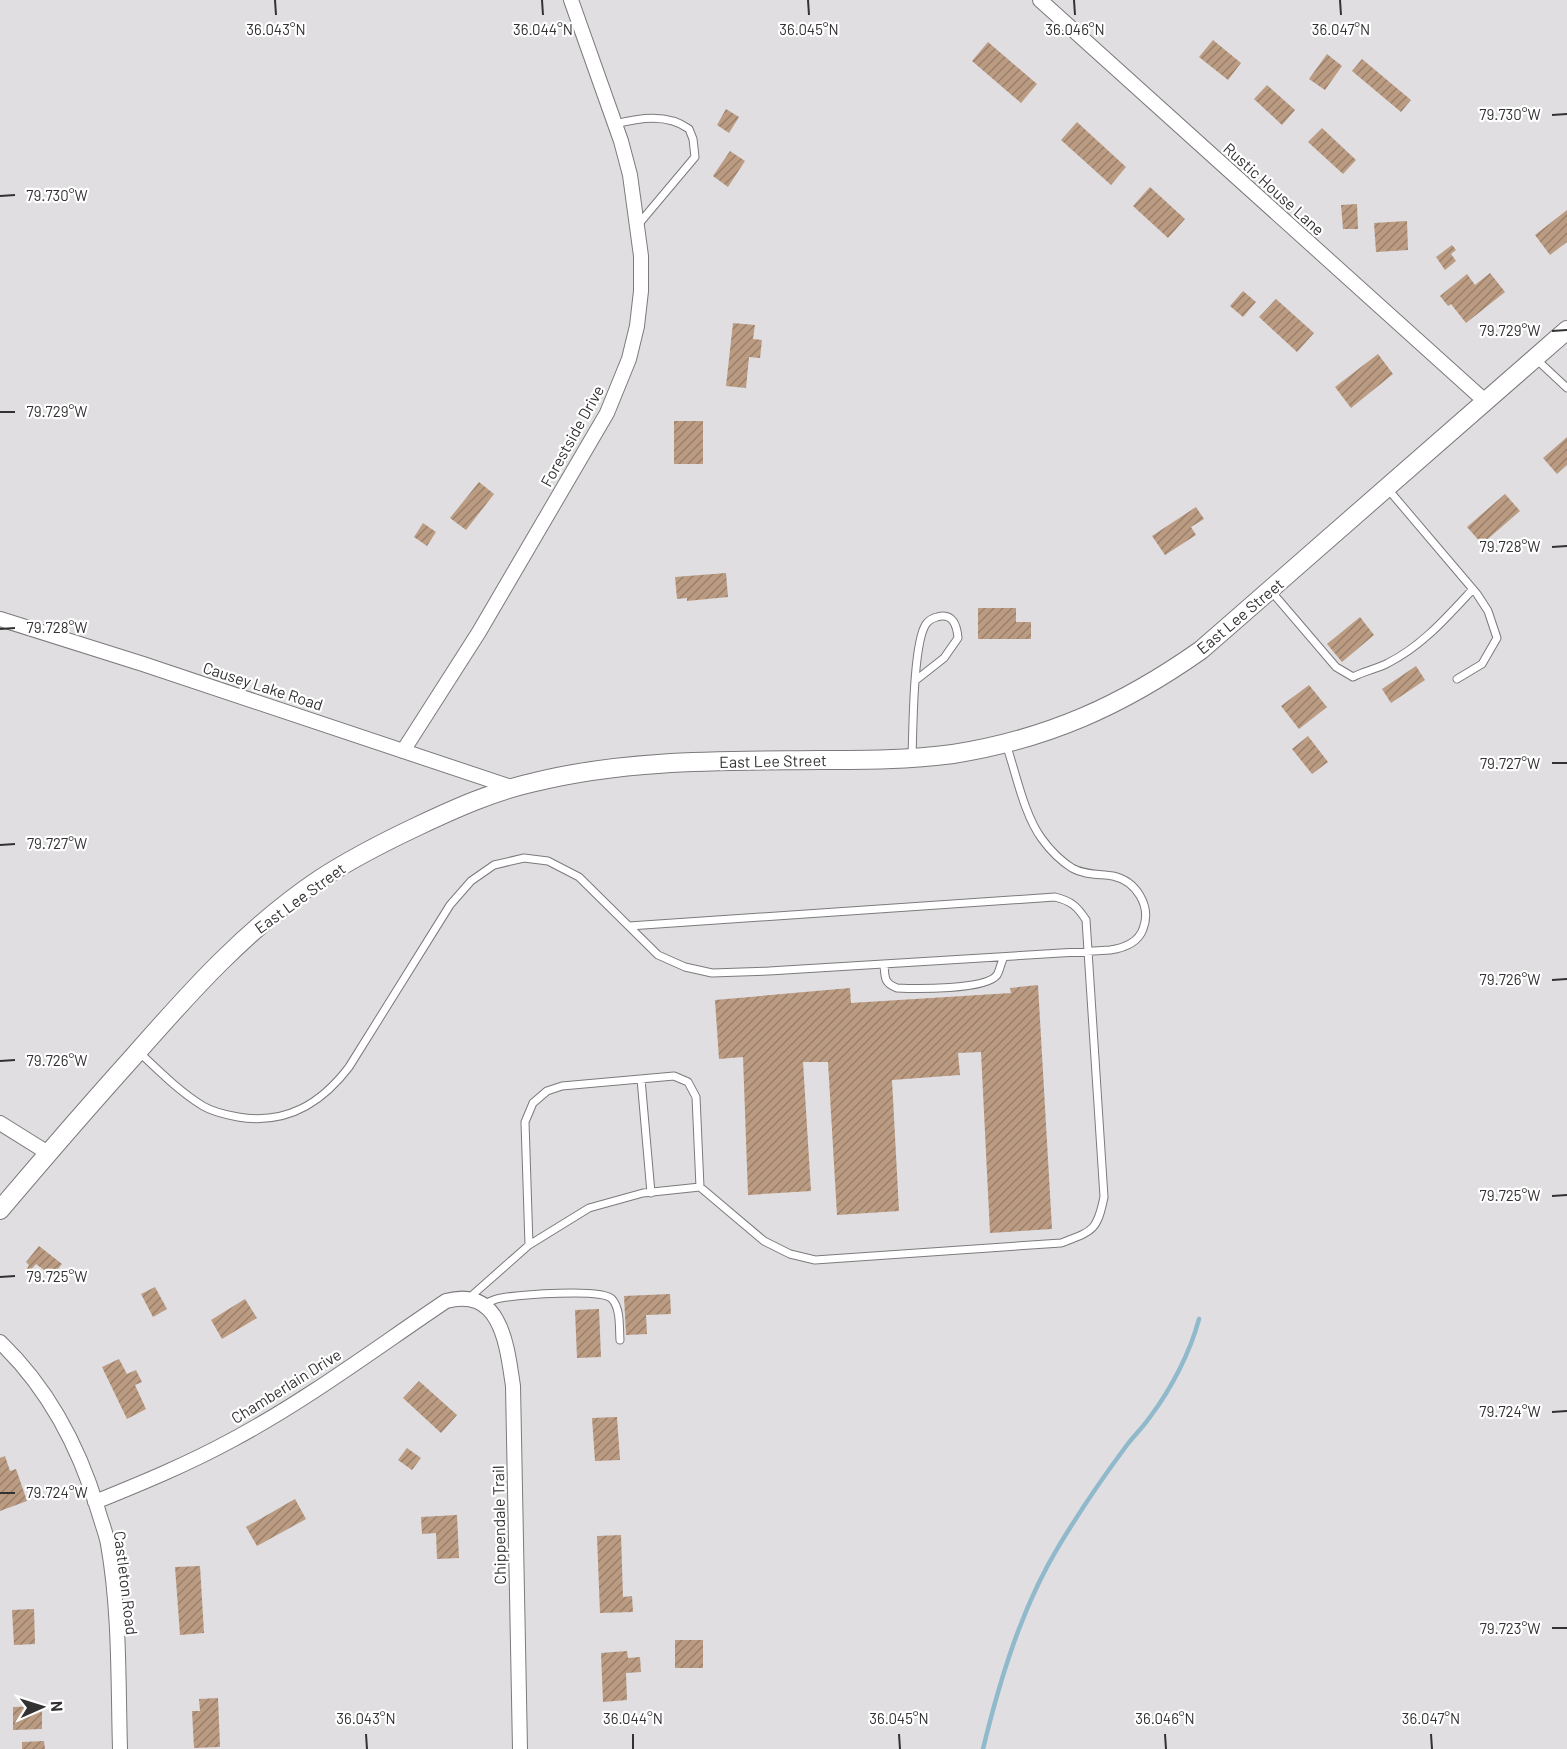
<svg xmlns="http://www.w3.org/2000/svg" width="1567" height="1749" viewBox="0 0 1567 1749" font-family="Barlow,sans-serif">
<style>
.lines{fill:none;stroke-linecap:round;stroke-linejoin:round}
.stream{stroke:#90bacc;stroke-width:4.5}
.building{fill:url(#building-hatch)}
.lane-casing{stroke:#7c7a7d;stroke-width:9}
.street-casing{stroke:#7c7a7d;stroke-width:16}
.secondary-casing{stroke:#7c7a7d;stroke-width:20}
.lane{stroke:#fff;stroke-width:7}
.street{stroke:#fff;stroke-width:14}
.secondary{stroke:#fff;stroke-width:18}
.ticks{fill:none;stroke:#323233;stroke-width:2}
.labels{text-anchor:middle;stroke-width:4.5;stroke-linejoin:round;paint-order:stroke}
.street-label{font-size:16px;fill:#323233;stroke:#fff}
.ticks-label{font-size:15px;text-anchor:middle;fill:#323233;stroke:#fff;stroke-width:4.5;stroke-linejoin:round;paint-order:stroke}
</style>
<defs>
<pattern id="building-hatch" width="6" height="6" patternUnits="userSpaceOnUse" patternTransform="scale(1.5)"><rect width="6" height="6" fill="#bb9c82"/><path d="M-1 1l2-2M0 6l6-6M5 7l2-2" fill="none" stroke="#99806b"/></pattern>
</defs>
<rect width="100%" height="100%" fill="#e0dee1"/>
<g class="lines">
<path class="stream" d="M983 1749C1000 1679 1022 1606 1060 1544 1080 1511 1103 1477 1127 1445 1134 1436 1143 1427 1150 1417 1171 1389 1190 1353 1199 1319"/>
</g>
<path class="building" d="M1213 40 1241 63 1228 80 1199 57Z
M988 42 1037 84 1021 103 972 61Z
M1327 54 1342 66 1325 90 1309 79Z
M1362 59 1411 100 1401 112 1352 71Z
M1267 85 1295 110 1282 125 1254 99Z
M726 109 739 117 729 133 717 125Z
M1077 122 1126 167 1111 185 1061 140Z
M1322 128 1356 160 1343 174 1308 142Z
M730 151 745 161 728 187 713 176Z
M1150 187 1185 219 1168 238 1133 206Z
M1357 204 1358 229H1343L1341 205Z
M1567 210V242L1550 255 1535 235Z
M1407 221 1408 250 1376 252 1374 223Z
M1452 245 1456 250 1451 254 1456 261 1445 270 1436 257Z
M1490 273 1505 292 1466 323 1451 304 1448 306 1440 296 1467 274 1475 285Z
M1243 291 1256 302 1243 317 1230 306Z
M1276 299 1314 333 1297 352 1259 317Z
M733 323 755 325 753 339 762 340 760 358 749 357 746 388 726 386Z
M1378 354 1393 374 1351 408 1335 387Z
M674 421H703V464H674Z
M1567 437V465L1557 474 1543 458Z
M479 482 494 494 466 530 450 518Z
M1505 494 1520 511 1482 544 1467 527Z
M1196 507 1204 519 1191 527 1196 535 1165 555 1152 536Z
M423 523 436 532 427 546 414 537Z
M726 573 728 597 687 601V598L677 599 675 577Z
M978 608H1016V622H1031V639H978Z
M1360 617 1374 635 1342 662 1327 644Z
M1416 666 1425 680 1391 703 1382 689Z
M1309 685 1327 707 1299 729 1281 706Z
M1308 736 1328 762 1312 774 1292 749Z
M1038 985 1052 1229 990 1233 981 1052 958 1053 960 1075 892 1080 899 1211 837 1215 828 1062H803L811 1191 748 1195 743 1057 719 1059 715 1000 850 988 851 1003 1011 993 1010 988Z
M39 1246 62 1264 52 1276 36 1264 29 1272 26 1270 29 1265 26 1262Z
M155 1287 167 1309 153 1317 141 1294Z
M670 1294 671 1314 646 1315 647 1334 626 1335 624 1296Z
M245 1299 257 1318 222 1339 211 1320Z
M599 1309 601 1357 577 1358 575 1310Z
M119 1359 127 1374 136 1370 142 1382 135 1385 146 1409 127 1419 102 1367Z
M419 1381 457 1415 441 1433 403 1398Z
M617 1417 620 1460 595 1461 592 1418Z
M407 1448 421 1458 412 1470 398 1460Z
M5 1456 10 1471 16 1469 27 1501 0 1511V1458Z
M295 1499 306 1519 257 1546 246 1527Z
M457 1515 459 1558 437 1559 436 1533 422 1534 421 1517Z
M621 1535 623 1597 632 1596 633 1612 600 1613 597 1536Z
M200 1566 204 1633 180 1635 175 1567Z
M34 1609 35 1644 14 1645 12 1610Z
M675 1640H703V1668H675Z
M627 1651 628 1658 640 1657 641 1672 626 1673 627 1700 603 1702 601 1653Z
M218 1698 220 1747 194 1748 192 1711H200L199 1699Z
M42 1706V1729L13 1730V1707Z
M44 1741 45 1749H22V1742Z"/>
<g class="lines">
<defs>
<path id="lane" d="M615 124C639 118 667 113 689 129L693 139 695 157 637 226
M1536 359 1567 388
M1387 488 1477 594 1488 611 1497 638 1482 664 1457 679
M1271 591 1336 667 1353 677C1364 671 1377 669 1388 663 1422 646 1447 617 1473 589
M912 757C913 731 913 643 926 624 929 620 933 618 937 617 953 612 957 626 958 638L944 658 916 680
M629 926 1055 897C1071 901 1077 906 1086 920L1104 1197C1097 1231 1093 1231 1061 1243L815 1260 790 1254 764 1241 700 1187
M884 964C885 978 884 983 897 988 915 989 986 990 997 975 1000 970 1001 962 1004 957
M140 1053C160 1072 180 1092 203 1106 213 1112 227 1115 238 1117 286 1125 321 1104 349 1067L450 905 471 881 494 865 524 858 548 861 579 877 658 955 685 967 712 973 769 971 1110 950C1124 948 1138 943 1143 929 1152 906 1136 881 1113 876 1099 874 1084 875 1072 868 1061 861 1050 850 1042 839 1024 815 1016 773 1006 744
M641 1079 651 1193
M469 1298 529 1245 589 1208 643 1193 700 1187 696 1097 688 1082 674 1076 562 1086 547 1091 533 1103 525 1122 529 1245
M483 1305C489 1302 494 1299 501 1298 518 1295 602 1288 612 1299 621 1309 619 1328 620 1340"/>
<path id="street" d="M1040 0 1486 402
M0 619 143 664 514 788
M403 751 479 632 607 413 629 359 637 326 641 291V256L630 175 621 141 571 0
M0 1123 48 1153
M0 1342C48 1388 79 1447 98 1510 101 1521 106 1533 108 1544 120 1612 118 1681 120 1749
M95 1502C142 1483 188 1464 232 1440 307 1400 376 1348 446 1301 502 1286 507 1347 513 1386L520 1749"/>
<path id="secondary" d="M0 1210C44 1158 88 1107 133 1057 190 992 247 928 320 879 351 859 384 842 418 826 456 808 494 791 535 782 628 759 725 761 820 760 864 760 909 760 953 754 1048 739 1123 705 1201 650L1567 330"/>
</defs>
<use href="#lane" class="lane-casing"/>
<use href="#street" class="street-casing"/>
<use href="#secondary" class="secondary-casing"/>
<use href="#lane" class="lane"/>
<use href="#street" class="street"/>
<use href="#secondary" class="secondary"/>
</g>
<path class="ticks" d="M275 0 276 15M542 0 543 15M808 0 809 15M1074 0 1075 15M1340 0 1341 15M1552 115 1567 114M0 196 15 195M1552 331 1567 330M0 412H15M1552 547 1567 546M0 629 15 628M1552 763H1567M0 845 15 844M1552 980 1567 979M0 1061 15 1060M1552 1196 1567 1195M0 1277 15 1276M1552 1412 1567 1411M0 1493H15M1552 1628H1567M366 1734 367 1749M633 1734V1749M899 1734 900 1749M1165 1734 1166 1749M1431 1734 1432 1749"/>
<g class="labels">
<g class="street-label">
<text transform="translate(1274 189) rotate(42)" y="6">Rustic House Lane</text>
<text transform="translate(572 436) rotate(-61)" y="6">Forestside Drive</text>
<text transform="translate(1240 616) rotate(-40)" y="6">East Lee Street</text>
<text transform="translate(263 686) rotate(18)" y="6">Causey Lake Road</text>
<text transform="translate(773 761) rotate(-1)" y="6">East Lee Street</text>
<text transform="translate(300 898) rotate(-36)" y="6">East Lee Street</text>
<text transform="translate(286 1386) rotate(-32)" y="6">Chamberlain Drive</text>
<text transform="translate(499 1525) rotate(-91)" y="6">Chippendale Trail</text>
<text transform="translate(126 1583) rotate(83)" y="6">Castleton Road</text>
</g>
</g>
<g class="ticks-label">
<text x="276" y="35">36.043°N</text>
<text x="543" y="35">36.044°N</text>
<text x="809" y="35">36.045°N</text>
<text x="1075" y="35">36.046°N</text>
<text x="1341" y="35">36.047°N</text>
<text x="1510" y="120">79.730°W</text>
<text x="57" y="201">79.730°W</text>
<text x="1510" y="336">79.729°W</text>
<text x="57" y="417">79.729°W</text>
<text x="1510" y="552">79.728°W</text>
<text x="57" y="633">79.728°W</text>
<text x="1510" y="769">79.727°W</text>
<text x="57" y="849">79.727°W</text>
<text x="1510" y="985">79.726°W</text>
<text x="57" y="1066">79.726°W</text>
<text x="1510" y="1201">79.725°W</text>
<text x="57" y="1282">79.725°W</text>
<text x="1510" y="1417">79.724°W</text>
<text x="57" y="1498">79.724°W</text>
<text x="1510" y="1634">79.723°W</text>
<text x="366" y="1724">36.043°N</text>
<text x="633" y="1724">36.044°N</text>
<text x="899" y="1724">36.045°N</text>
<text x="1165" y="1724">36.046°N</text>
<text x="1431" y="1724">36.047°N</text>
</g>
<g transform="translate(42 1707) rotate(87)" stroke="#ffffff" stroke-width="4.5" paint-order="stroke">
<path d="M0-4.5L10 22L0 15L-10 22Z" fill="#323233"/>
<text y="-9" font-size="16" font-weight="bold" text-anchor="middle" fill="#323233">N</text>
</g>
</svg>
